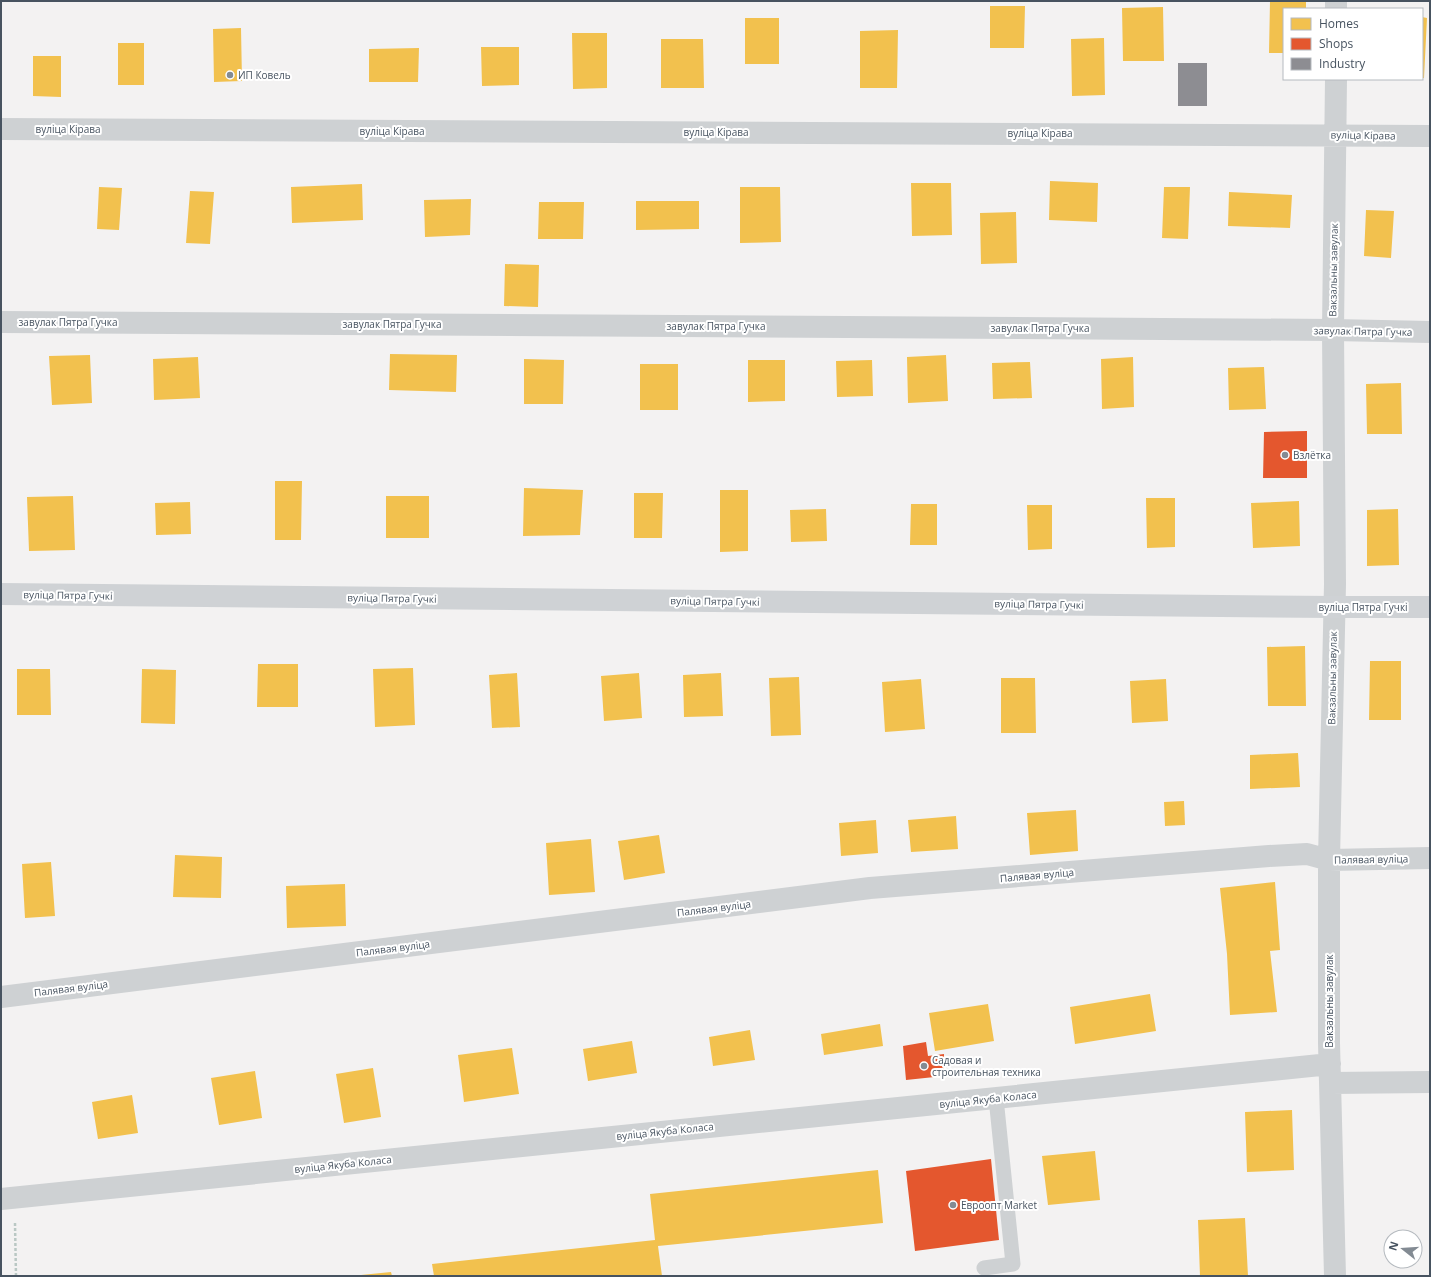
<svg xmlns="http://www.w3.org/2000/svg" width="1431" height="1277" viewBox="0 0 1431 1277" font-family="'Open Sans',sans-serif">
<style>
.homes{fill:#f2c14e}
.shops{fill:#e4572e}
.industry{fill:#8d8d92}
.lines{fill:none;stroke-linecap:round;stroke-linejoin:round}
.path{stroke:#bac8c4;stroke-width:2.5;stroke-dasharray:3 2;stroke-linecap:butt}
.lane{stroke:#ced1d3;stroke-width:15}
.street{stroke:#ced1d3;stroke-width:22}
.secondary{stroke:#cfd2d5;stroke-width:22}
.poi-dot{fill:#838b93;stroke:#fff;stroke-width:1.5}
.labels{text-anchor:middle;stroke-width:4;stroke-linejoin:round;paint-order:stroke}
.poi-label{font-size:10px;fill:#475360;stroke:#fff;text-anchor:start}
.street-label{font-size:10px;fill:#475360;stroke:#fff}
</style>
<rect width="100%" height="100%" fill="#f3f2f2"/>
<path class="homes" d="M1270 1H1306V9H1284V53H1269Z
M990 6H1025L1024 48H990Z
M1163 7 1164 61H1123L1122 8Z
M1422 17 1427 18 1424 78H1422Z
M745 18H779V64H745Z
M241 28 242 81 214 82 213 29Z
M898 30 897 88H860V31Z
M572 33H607V88L573 89Z
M1104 38 1105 95 1072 96 1071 39Z
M661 39H703L704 88H661Z
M118 43H144V85H118Z
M481 47H519V85L482 86Z
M419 48 418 82H369V49Z
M33 56H61V97L33 96Z
M1050 181 1098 183 1097 222 1049 220Z
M911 183H951L952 235 912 236Z
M362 184 363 220 292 223 291 187Z
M99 187 122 188 119 230 97 229Z
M740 187H780L781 242 740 243Z
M1164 187H1190L1188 239 1162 238Z
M190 191 214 192 210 244 186 243Z
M1229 192 1292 195 1290 228 1228 226Z
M471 199 470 235 425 237 424 200Z
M636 201H699V229L636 230Z
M539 202H584L583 239H538Z
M1366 210 1394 211 1391 258 1364 256Z
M1016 212 1017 263 981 264 980 213Z
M505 264 539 265 538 307 504 306Z
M390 354 457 355 456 392 389 390Z
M90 355 92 403 52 405 49 356Z
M946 355 948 401 908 403 907 357Z
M198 357 200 398 154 400 153 359Z
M1133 357 1134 407 1102 409 1101 359Z
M524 359 564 360 563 404H524Z
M748 360H785V401L748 402Z
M872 360 873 396 837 397 836 361Z
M1030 362 1032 398 993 399 992 363Z
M640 364H678V410H640Z
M1264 367 1266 409 1229 410 1228 368Z
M1401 383 1402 434H1367L1366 384Z
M275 481H302L301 540H275Z
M524 488 583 490 580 535 523 536Z
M720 490H748V551L720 552Z
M634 493H663L662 538H634Z
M73 496 75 550 29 551 27 497Z
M386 496H429V538H386Z
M1146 498H1175V547L1147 548Z
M1299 501 1300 546 1253 548 1251 503Z
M190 502 191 534 156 535 155 503Z
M911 504H937V545H910Z
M1027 505H1052V549L1028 550Z
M826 509 827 541 791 542 790 510Z
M1398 509 1399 565 1367 566V510Z
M1305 646 1306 706H1268L1267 647Z
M1370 661H1401V720H1369Z
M258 664H298V707H257Z
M413 668 415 725 375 727 373 669Z
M17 669H50L51 715H17Z
M142 669 176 670 175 724 141 723Z
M517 673 520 727 492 728 489 675Z
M639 673 642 718 604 721 601 676Z
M721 673 723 716 684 717 683 675Z
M799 677 801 735 771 736 769 678Z
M1001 678H1035L1036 733H1001Z
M921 679 925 729 885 732 882 682Z
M1166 679 1168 721 1132 723 1130 681Z
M1298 753 1300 787 1250 789V755Z
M1184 801 1185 825 1165 826 1164 802Z
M1076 810 1078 851 1030 855 1027 813Z
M956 816 958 849 911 852 908 820Z
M876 820 878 853 841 856 839 823Z
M659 835 665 873 624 880 618 841Z
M591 839 595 892 549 895 546 843Z
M175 855 222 857 221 898 173 897Z
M51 862 55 916 25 918 22 864Z
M1275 882 1280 950 1270 951 1277 1012 1230 1015 1227 954 1220 888Z
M345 884 346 926 287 928 286 886Z
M1150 994 1156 1031 1075 1044 1070 1007Z
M988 1004 994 1041 935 1051 929 1013Z
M880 1024 883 1046 824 1055 821 1034Z
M750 1030 755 1060 713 1066 709 1037Z
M632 1041 637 1073 588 1081 583 1049Z
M512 1048 519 1094 464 1102 458 1055Z
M373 1068 381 1117 344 1123 336 1074Z
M255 1071 262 1118 219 1125 211 1078Z
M132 1095 138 1133 98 1139 92 1102Z
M1292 1110 1294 1170 1247 1172 1245 1112Z
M1095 1151 1100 1200 1048 1205 1042 1156Z
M878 1170 883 1223 658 1246 662 1276H434L432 1264 655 1240 650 1194Z
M1245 1218 1248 1276H1200L1198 1220Z
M391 1272 392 1276H361V1275Z"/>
<path class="shops" d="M1307 431V478H1263L1264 432Z
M926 1042 928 1056 944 1054V1076L906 1080 903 1046Z
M991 1159 999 1240 915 1251 906 1171Z"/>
<path class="industry" d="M1178 63H1207V106H1178Z"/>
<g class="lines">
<path class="path" d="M15 1223 16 1276"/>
<path class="lane" d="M984 1268 1013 1264 996 1098"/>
<path class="street" d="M1336 9V1
M1 129 1430 136
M1 322 1333 330 1430 332
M1 997 870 888 1269 856 1307 854 1329 860 1430 858
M1331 1083 1430 1082
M1 1199 1330 1064
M1335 1276 1329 1043V860L1335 584 1333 330 1336 79"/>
<path class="secondary" d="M1 594 1334 607H1430"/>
</g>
<g class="poi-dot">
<circle cx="230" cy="75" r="4"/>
<circle cx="1285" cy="455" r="4"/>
<circle cx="924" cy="1066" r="4"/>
<circle cx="953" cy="1205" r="4"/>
</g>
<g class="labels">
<g class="poi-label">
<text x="238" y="79">ИП Ковель</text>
<text x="1293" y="459">Взлётка</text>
<text x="932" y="1064">Садовая и<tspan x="932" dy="12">строительная техника</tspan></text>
<text x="961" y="1209">Евроопт Market</text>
</g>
<g class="street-label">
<text x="68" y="133">вуліца Кірава</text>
<text x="392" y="135">вуліца Кірава</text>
<text x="716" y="136">вуліца Кірава</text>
<text x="1040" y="137">вуліца Кірава</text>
<text transform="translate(1363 135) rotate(1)" y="4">вуліца Кірава</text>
<text transform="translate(1333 270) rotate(-89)" y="4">Вакзальны завулак</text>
<text x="68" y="326">завулак Пятра Гучка</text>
<text x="392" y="328">завулак Пятра Гучка</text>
<text x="716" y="330">завулак Пятра Гучка</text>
<text x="1040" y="332">завулак Пятра Гучка</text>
<text transform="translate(1363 331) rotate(1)" y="4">завулак Пятра Гучка</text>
<text transform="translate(68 595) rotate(1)" y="4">вуліца Пятра Гучкі</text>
<text transform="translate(392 598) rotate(1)" y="4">вуліца Пятра Гучкі</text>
<text transform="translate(715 601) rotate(1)" y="4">вуліца Пятра Гучкі</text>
<text transform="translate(1039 604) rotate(1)" y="4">вуліца Пятра Гучкі</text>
<text x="1363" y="611">вуліца Пятра Гучкі</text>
<text transform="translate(1332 678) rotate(-89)" y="4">Вакзальны завулак</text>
<text transform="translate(1371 859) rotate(-1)" y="4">Палявая вуліца</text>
<text transform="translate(1037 875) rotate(-5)" y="4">Палявая вуліца</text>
<text transform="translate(714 908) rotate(-7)" y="4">Палявая вуліца</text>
<text transform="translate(393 948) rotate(-7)" y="4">Палявая вуліца</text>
<text transform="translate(71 988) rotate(-7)" y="4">Палявая вуліца</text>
<text transform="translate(1329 1001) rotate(-90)" y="4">Вакзальны завулак</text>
<text transform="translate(988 1099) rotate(-6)" y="4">вуліца Якуба Коласа</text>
<text transform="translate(665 1131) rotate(-6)" y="4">вуліца Якуба Коласа</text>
<text transform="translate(343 1164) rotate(-6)" y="4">вуліца Якуба Коласа</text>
</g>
</g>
<rect width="1431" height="1277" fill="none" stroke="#475360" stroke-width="4"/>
<rect x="1283" y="8" width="140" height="72" fill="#ffffff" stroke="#b5babf"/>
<rect x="1291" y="18" width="20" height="12" fill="#f2c14e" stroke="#b5babf"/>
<text x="1319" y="28" font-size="12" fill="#475360">Homes</text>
<rect x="1291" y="38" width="20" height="12" fill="#e4572e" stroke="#b5babf"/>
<text x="1319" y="48" font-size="12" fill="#475360">Shops</text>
<rect x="1291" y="58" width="20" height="12" fill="#8d8d92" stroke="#b5babf"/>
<text x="1319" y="68" font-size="12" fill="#475360">Industry</text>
<g transform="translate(1403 1249) rotate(287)"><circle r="19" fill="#ffffff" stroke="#b5babf"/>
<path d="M0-3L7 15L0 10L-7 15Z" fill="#838b93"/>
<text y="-6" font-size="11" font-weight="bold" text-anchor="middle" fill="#475360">N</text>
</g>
</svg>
